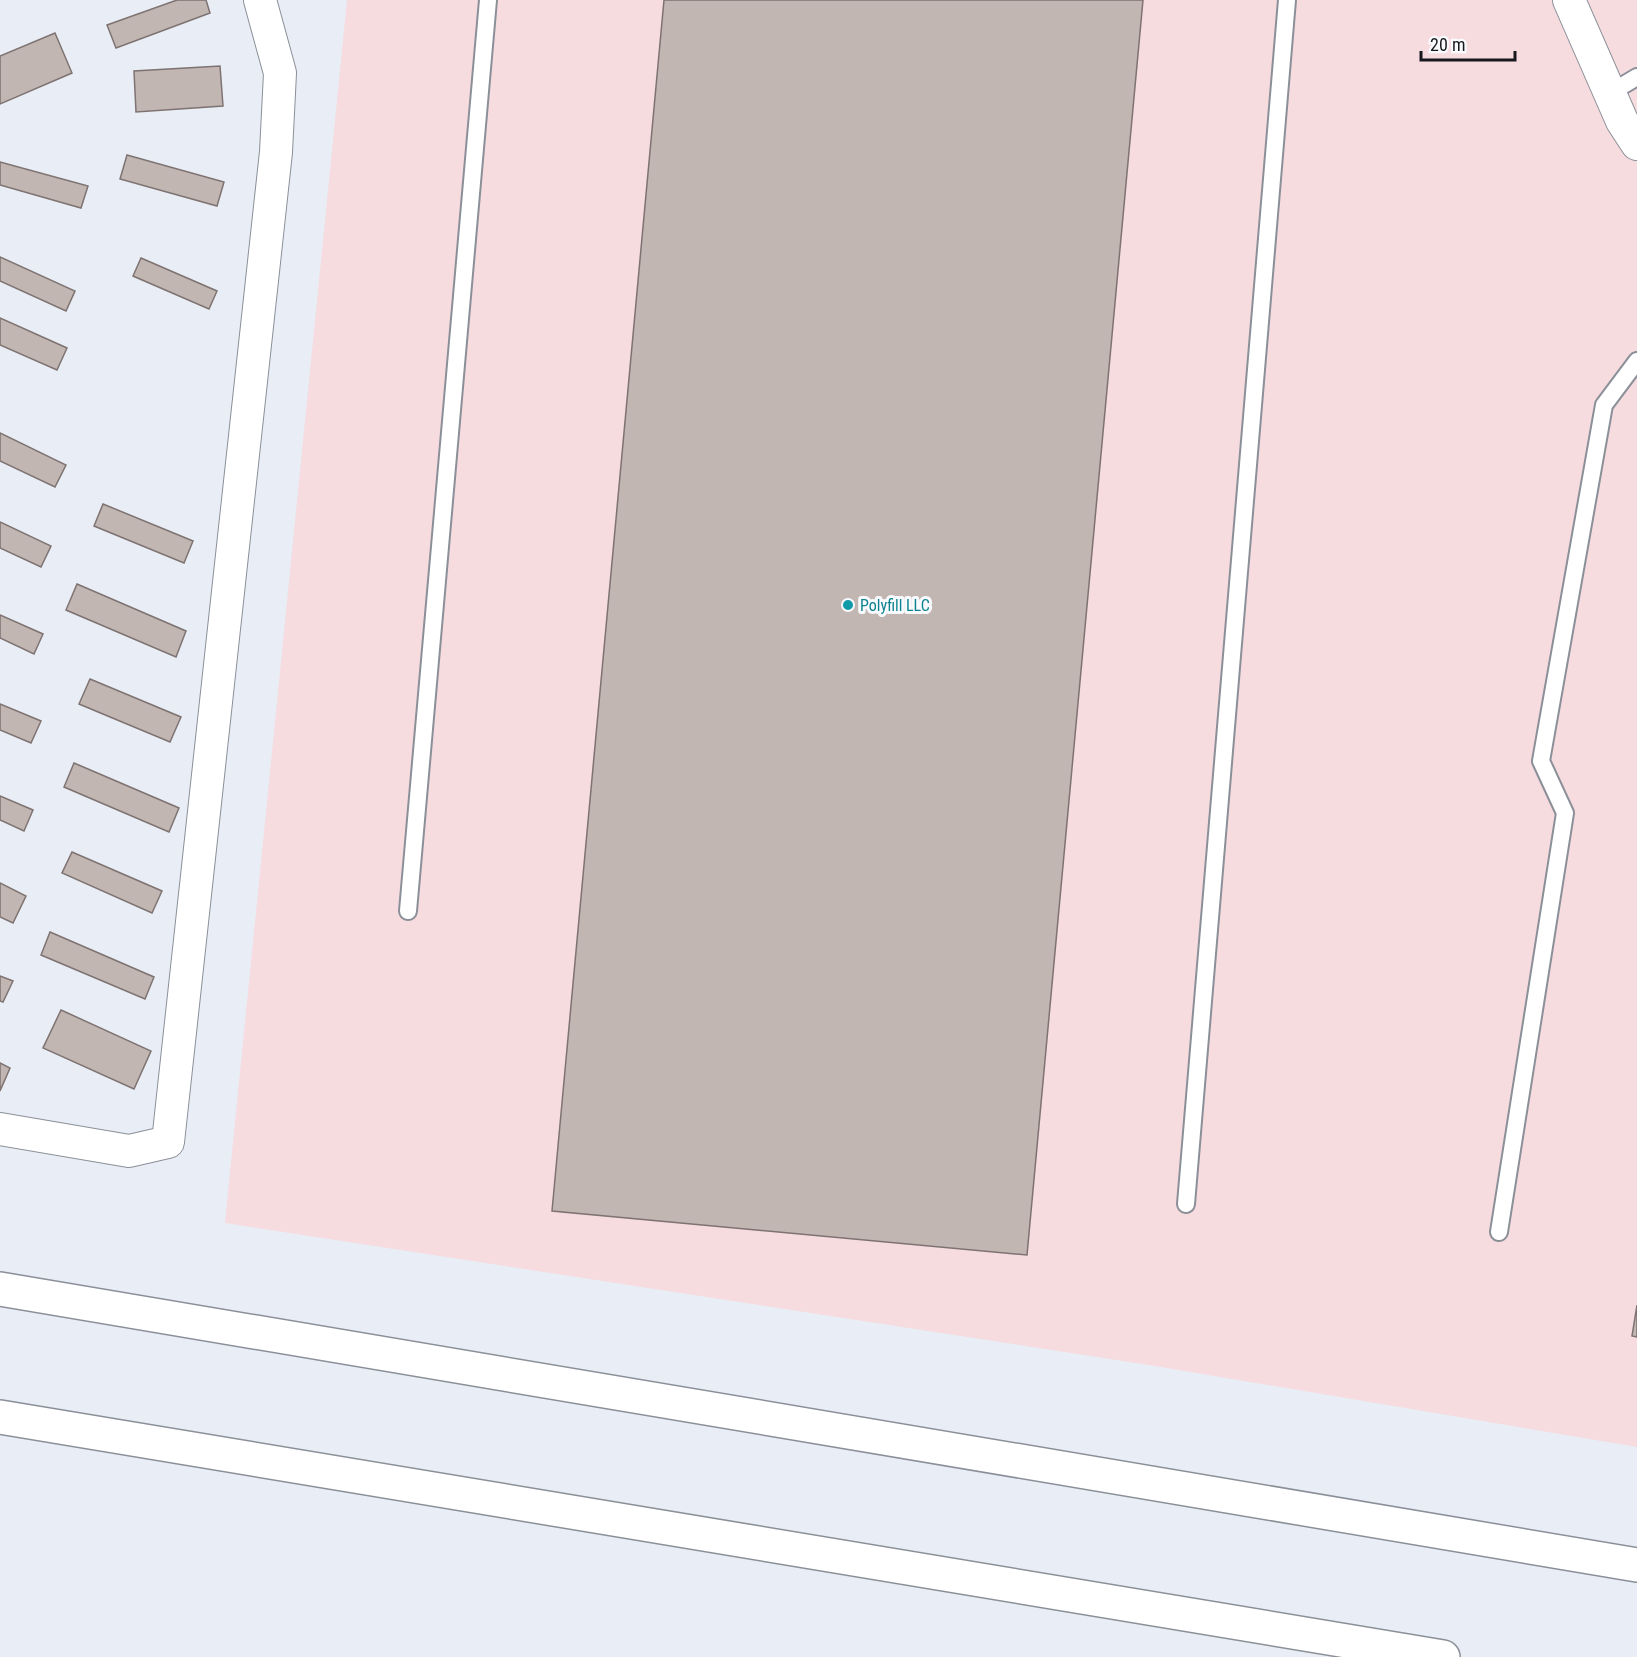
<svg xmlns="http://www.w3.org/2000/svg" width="1637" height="1657" viewBox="0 0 1637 1657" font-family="'Roboto Condensed',sans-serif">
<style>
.industrial{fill:#f6dbdf}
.building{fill:#c2b6b3;stroke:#7e7371;stroke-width:1.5}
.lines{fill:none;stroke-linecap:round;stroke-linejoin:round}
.service-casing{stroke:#8b9098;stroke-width:20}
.minor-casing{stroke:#8b9098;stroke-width:34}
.motorway-casing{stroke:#8b9098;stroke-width:36}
.service{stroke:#fff;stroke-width:16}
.minor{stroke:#fff;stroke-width:32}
.motorway{stroke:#fff;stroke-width:33}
.culture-dot{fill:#0f9aa8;stroke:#f8fafe;stroke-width:2}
.labels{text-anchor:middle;stroke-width:6;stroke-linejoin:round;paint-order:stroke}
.culture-label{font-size:16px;fill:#0d838f;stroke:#f8fafe;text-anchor:start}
</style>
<rect width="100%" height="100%" fill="#e8edf6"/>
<path class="industrial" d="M347 0H1637V1447L1149 1365 225 1223Z"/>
<path class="building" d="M177 0H206L210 13 116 48 107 25Z
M664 0H1143L1027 1255 552 1211Z
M55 33 72 73 0 104V56Z
M220 66 223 106 136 112 134 71Z
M127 155 224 182 217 206 120 179Z
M0 162 88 186 81 208 0 185Z
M0 257 75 291 66 311 0 281Z
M141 258 217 291 209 309 133 276Z
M0 318 67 348 57 370 0 345Z
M0 433 66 465 55 487 0 461Z
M103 504 193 541 184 563 94 526Z
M0 522 51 546 41 567 0 548Z
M77 584 186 631 176 657 66 610Z
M0 615 43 634 34 654 0 638Z
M90 679 181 717 170 742 79 704Z
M0 704 41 721 31 743 0 730Z
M74 763 179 808 169 832 64 787Z
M0 796 33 810 24 831 0 820Z
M72 852 162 891 152 913 62 873Z
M0 883 26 896 13 923 0 917Z
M50 932 154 977 145 999 41 955Z
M0 976 13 981 3 1002 0 1001Z
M61 1010 151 1051 134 1089 43 1048Z
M0 1063 10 1068 0 1091Z
M1637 1305V1337L1632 1336Z"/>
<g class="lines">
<defs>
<path id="service" d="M1610 93 1637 77
M408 911 488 0
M1186 1204 1287 0
M1499 1232 1565 813 1541 761 1604 405 1637 361"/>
<path id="minor" d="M1569 0 1622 121 1637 144
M0 1129 129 1151 168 1142 276 152 280 73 260 0"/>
<path id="motorway" d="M0 1289 1637 1565
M0 1417 1443 1657"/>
</defs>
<use href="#service" class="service-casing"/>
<use href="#minor" class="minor-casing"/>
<use href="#motorway" class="motorway-casing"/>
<use href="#service" class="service"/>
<use href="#minor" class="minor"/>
<use href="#motorway" class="motorway"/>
</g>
<circle class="culture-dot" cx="848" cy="605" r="6"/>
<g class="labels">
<g class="culture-label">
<text x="860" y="611">Polyfill LLC</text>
</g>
</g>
<path d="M1421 51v9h94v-9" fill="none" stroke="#18191c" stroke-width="3"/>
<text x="1430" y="51" font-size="18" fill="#18191c" stroke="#f8fafe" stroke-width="4.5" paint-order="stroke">20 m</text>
</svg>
